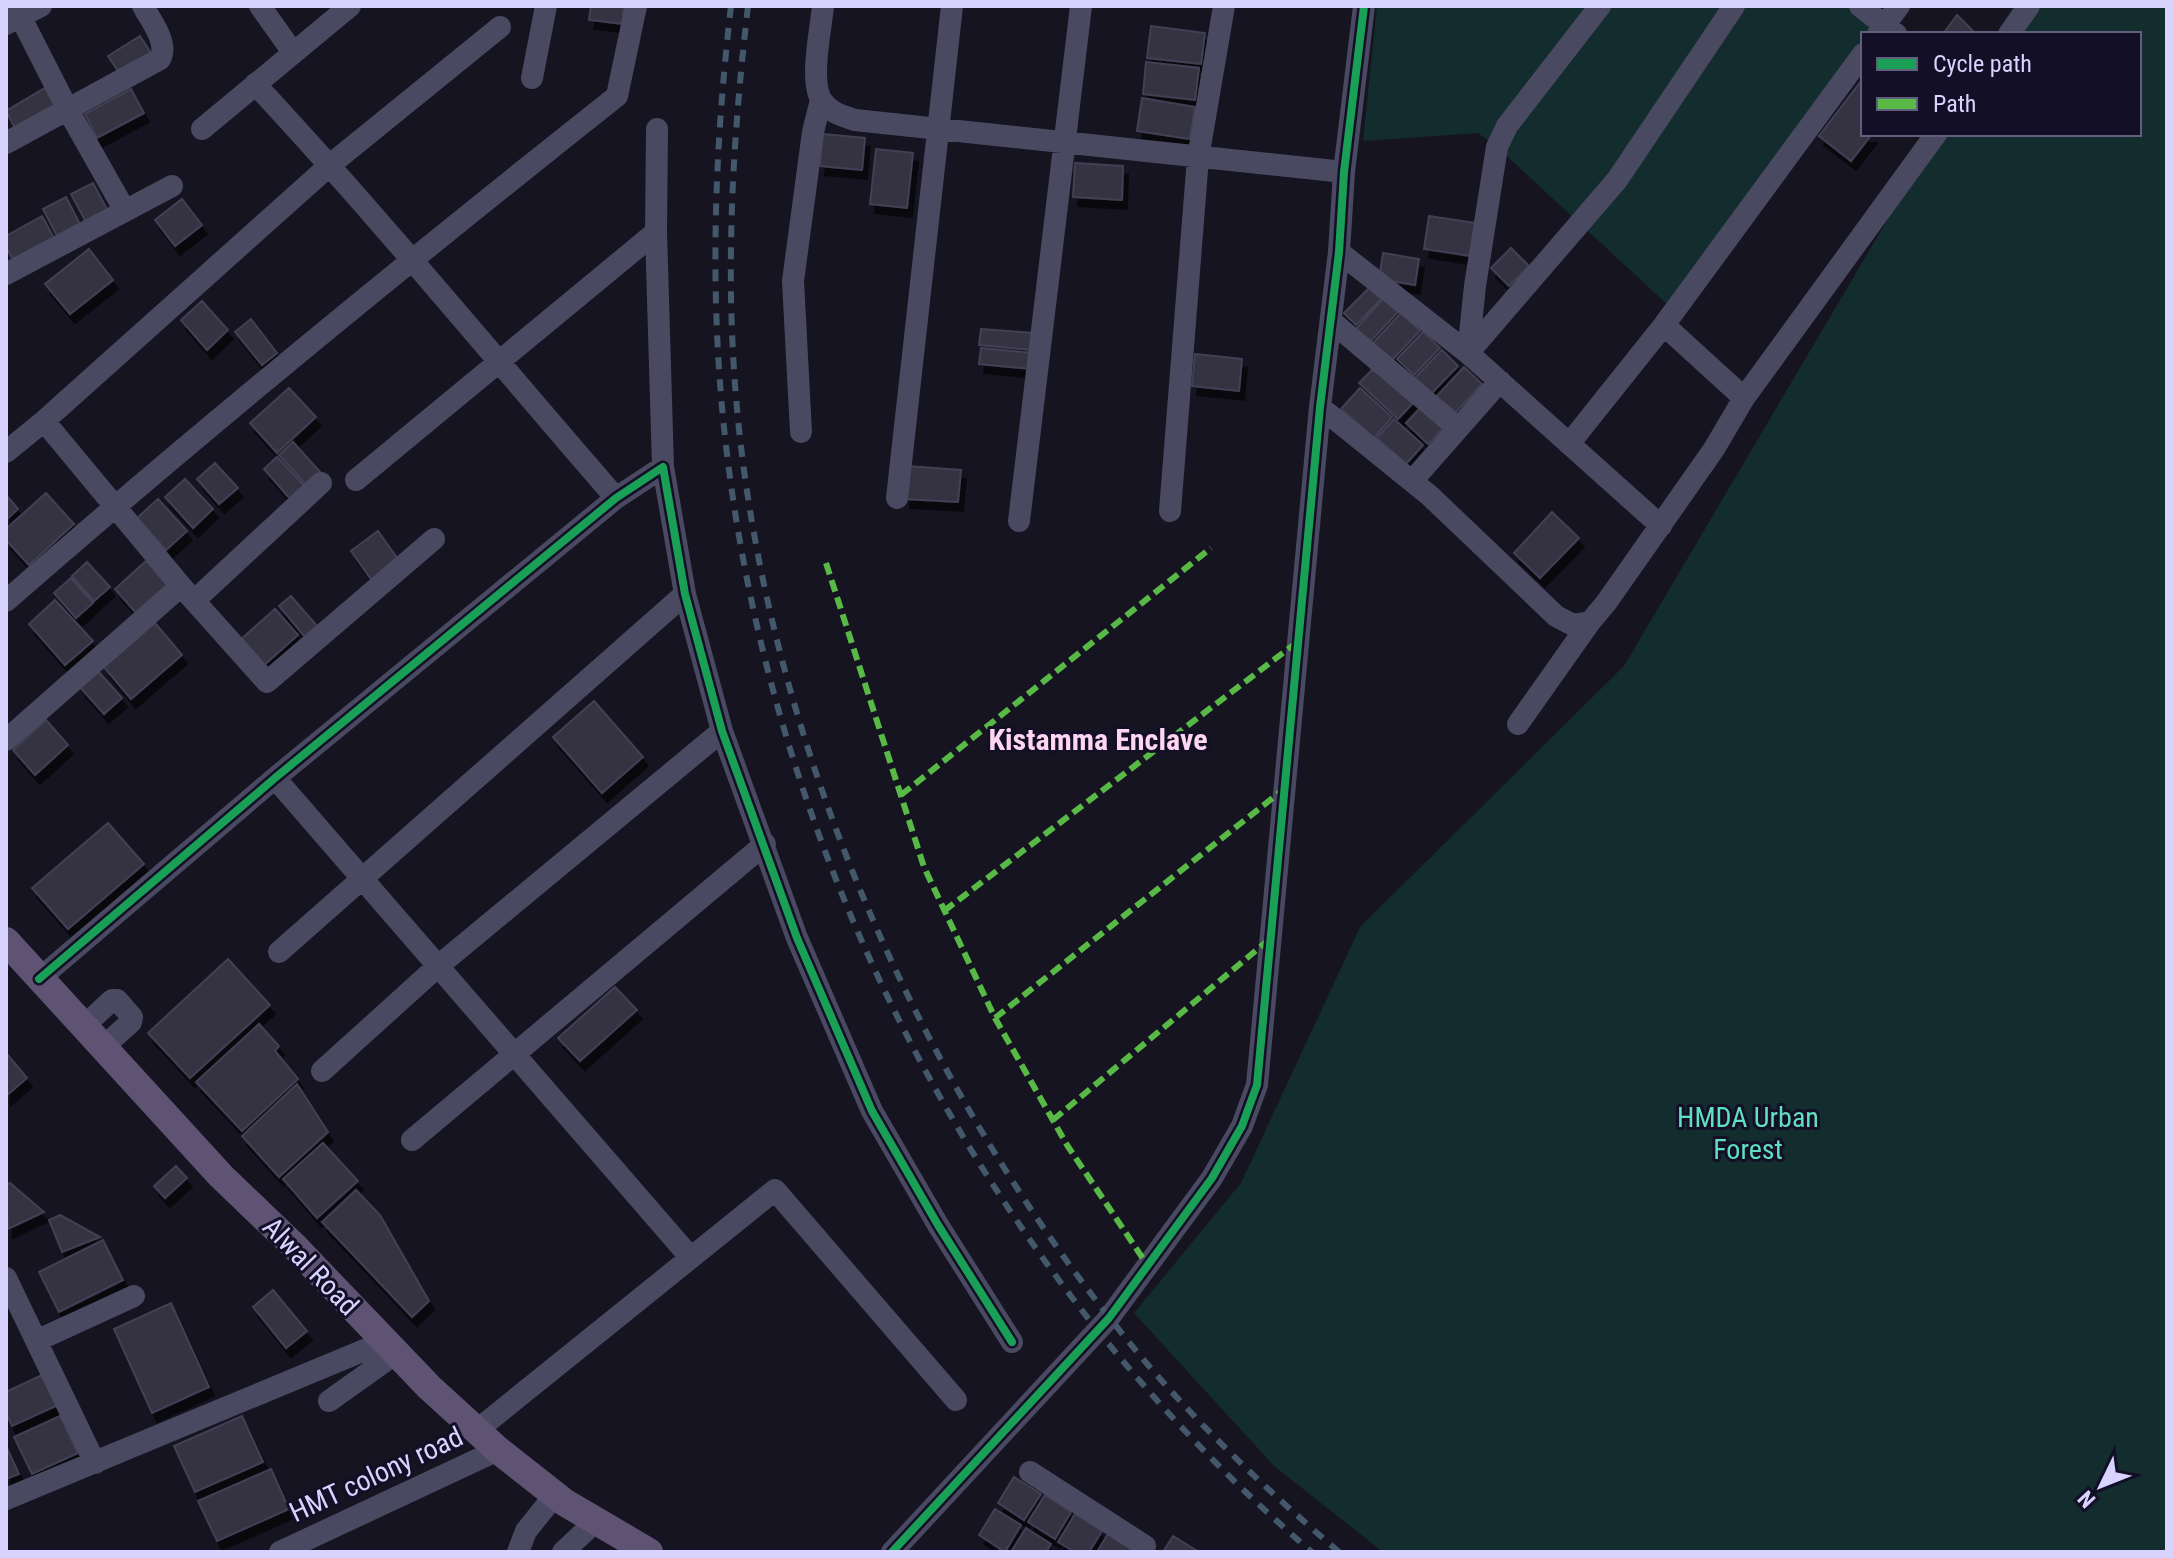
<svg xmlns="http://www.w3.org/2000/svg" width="2173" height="1558" viewBox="0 0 2173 1558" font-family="'Roboto Condensed',sans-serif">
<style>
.green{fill:#132c2d}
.building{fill:#343243;stroke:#433f54;stroke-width:2;filter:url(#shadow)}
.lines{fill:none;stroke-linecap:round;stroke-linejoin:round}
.minor{stroke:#4a4962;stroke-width:22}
.major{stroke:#5e5373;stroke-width:28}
.rail{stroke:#43596b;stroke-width:6;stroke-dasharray:12 10;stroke-linecap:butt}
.quiet{stroke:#58b947;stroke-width:6;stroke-dasharray:12 6;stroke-linecap:butt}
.cycleway-casing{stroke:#130f26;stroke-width:13}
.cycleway{stroke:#1a9f57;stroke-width:8}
.labels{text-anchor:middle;stroke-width:6;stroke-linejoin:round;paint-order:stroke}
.park-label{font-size:28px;fill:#5fe0c0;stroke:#130f26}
.street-label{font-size:28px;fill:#d9d4ff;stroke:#130f26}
.neighbourhood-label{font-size:30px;font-weight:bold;fill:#ffd6f0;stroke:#130f26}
</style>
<defs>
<filter id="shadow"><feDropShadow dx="5" dy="9" stdDeviation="0" flood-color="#0009"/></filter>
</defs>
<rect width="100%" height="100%" fill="#161421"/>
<path class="green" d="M1377 6H1848L1879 30 1875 34H1863V48L1670 307 1497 147 1478 133 1363 141Z
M2013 6H2167V1552H1383L1274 1466 1134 1313 1241 1183 1360 927 1624 666 1938 134H2139V34H1997Z"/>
<path class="building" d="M591 6H624L622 24 589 20Z
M1957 15 1976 34H1943Z
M1151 26 1205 33 1201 64 1147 58Z
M140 36 153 56 121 76 108 56Z
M1146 62 1199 68 1195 100 1143 94Z
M1862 80 1863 134H1872L1851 161 1819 136Z
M45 88 57 109 17 132 6 111Z
M131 89 144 113 97 138 85 114Z
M1142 98 1195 107 1190 139 1137 131Z
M823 134 865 138 862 170 820 166Z
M876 149 913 153 907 208 870 204Z
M1075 163 1123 166 1122 200 1073 197Z
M93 183 109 213 87 224 71 194Z
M66 197 81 226 58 238 43 209Z
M182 199 202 225 175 246 155 220Z
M42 216 55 240 14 262 6 247V236Z
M1429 216 1476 223 1471 256 1424 249Z
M1511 248 1529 266 1509 286 1491 268Z
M89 249 113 280 70 314 45 284Z
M1383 253 1419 259 1415 285 1379 279Z
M1369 288 1381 299 1356 325 1344 313Z
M1383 299 1398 312 1369 343 1355 330Z
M202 301 228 330 207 350 181 320Z
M1401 313 1420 331 1391 361 1373 343Z
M251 319 277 353 262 365 235 332Z
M981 329 1033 333 1032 350 979 345Z
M1423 332 1440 348 1414 375 1397 359Z
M981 348 1032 353 1031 369 979 364Z
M1442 350 1458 366 1427 398 1411 382Z
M1195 354 1242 359 1239 391 1192 386Z
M1376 366 1414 402 1398 419 1359 383Z
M1464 367 1482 384 1454 414 1436 397Z
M289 388 316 417 277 453 250 423Z
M1360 388 1392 417 1374 438 1341 409Z
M1424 404 1446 425 1428 444 1406 423Z
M1394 419 1423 445 1406 464 1377 438Z
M293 442 321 473 307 486 279 455Z
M277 457 306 488 292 501 264 469Z
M215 463 238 488 219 504 197 479Z
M907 466 961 470 958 502 905 499Z
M185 479 213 509 193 528 165 497Z
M46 493 74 524 29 565 6 540V529Z
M6 495 18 509 6 520Z
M158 499 187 531 166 550 137 518Z
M1552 512 1579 538 1540 578 1514 553Z
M378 531 400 562 373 582 351 551Z
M146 561 168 586 137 614 115 589Z
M87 562 110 587 94 601 72 576Z
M71 578 93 603 76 618 54 593Z
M291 596 317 626 305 637 279 606Z
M55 600 93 641 65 665 29 624Z
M275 609 298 635 263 666 240 640Z
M155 623 182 655 131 699 104 667Z
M98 671 122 698 104 714 80 687Z
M594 701 643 757 602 793 553 737Z
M46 720 68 745 35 775 13 750Z
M108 823 144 864 68 929 32 888Z
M228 959 270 1005 190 1078 148 1033Z
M615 987 637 1010 580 1061 558 1038Z
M259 1024 279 1046 275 1051 298 1079 242 1131 196 1082Z
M6 1053 27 1078 6 1096Z
M297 1084 328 1132 279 1177 242 1136Z
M323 1143 358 1181 317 1218 283 1179Z
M176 1166 187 1178 165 1198 154 1186Z
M10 1183 44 1212 8 1229 6 1184Z
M356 1190 380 1215 429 1301 412 1317 322 1222Z
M60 1215 100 1237 62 1252 49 1220Z
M103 1240 123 1280 59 1312 39 1272Z
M273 1290 307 1331 286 1348 253 1307Z
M171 1303 209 1387 152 1413 114 1329Z
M44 1374 58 1405 12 1426 6 1412V1392Z
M60 1416 78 1453 32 1474 14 1437Z
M242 1416 263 1462 195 1492 174 1446Z
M6 1446 19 1474 6 1479Z
M271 1469 289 1509 217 1541 198 1501Z
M1014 1477 1041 1494 1024 1520 998 1503Z
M1045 1495 1071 1512 1055 1539 1028 1522Z
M995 1509 1021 1525 1005 1552 979 1535Z
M1075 1514 1102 1531 1089 1552H1075L1058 1542Z
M1026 1528 1051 1544 1046 1552H1011Z
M1108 1534 1136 1552H1097Z
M1173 1536 1199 1552H1163Z"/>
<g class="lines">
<path class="minor" d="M15 6 68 110 124 209
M260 6 292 51
M823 6C821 29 809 82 822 101 830 113 843 116 855 120L1344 172
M1860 6 1896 34
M6 24 41 6
M1878 34 1899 6
M2009 34 2029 6
M532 78 546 6
M255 84C380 218 496 360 616 498
M202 129 350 6
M657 129 656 232 663 467
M6 143 160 59C169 43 151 21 143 6
M1339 252 1468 353 1661 526
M6 274 172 186
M1331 321 1458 428
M1664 325 1744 398
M1468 353 1617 180 1734 6
M1468 353 1475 286 1497 147 1507 126 1600 6
M1320 407 1429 495 1556 616 1573 625 1590 622 1606 603 1714 449 1744 398 1936 134
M44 421 181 586 267 682 434 539
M801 432 793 281 813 132 821 100
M1569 444 1664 325 1863 54
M6 452 44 421 330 165 500 27
M356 480 656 232
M1412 481 1500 381
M897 498 952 6
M1170 511 1198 158 1224 6
M1019 521 1081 6
M195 600 321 483
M6 601C205 427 410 260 617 96L636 6
M1518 724 1590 622
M6 740 181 586
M275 778 691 1258
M279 952 685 594
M39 979 275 778 616 498 663 467 685 594 722 731 797 938 872 1111 938 1225 1012 1342
M83 1027 112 1000H117L132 1017 131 1022 102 1048
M322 1071 437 967 722 731
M412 1140 765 844
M6 1278 95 1463
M36 1341 134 1296
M329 1401 395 1354
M476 1431 775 1190 956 1400
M1030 1472 1145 1546
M6 1499 384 1342
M280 1552 498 1450
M518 1552 526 1531 555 1495
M563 1552 596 1521
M892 1552 1109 1318 1212 1178 1242 1126 1257 1085 1320 407 1339 252 1344 172 1364 6"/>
<path class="major" d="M6 941 221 1176 293 1245 429 1387 498 1450 564 1502 649 1552"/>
<path class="rail" d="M731 6C717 127 711 247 719 369 749 817 970 1260 1312 1552
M748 6C734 127 726 248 734 370 755 704 903 1055 1109 1317 1176 1404 1256 1481 1339 1552"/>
<path class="quiet" d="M826 563 924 867 995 1018 1067 1145 1148 1266
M901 795 1211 548
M944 911 1300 640
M995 1018 1284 789
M1053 1120 1271 938"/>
<defs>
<path id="cycleway" d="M39 979 275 778 616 498 663 467 685 594 722 731 797 938 872 1111 938 1225 1012 1342
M892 1552 1109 1318 1212 1178 1242 1126 1257 1085 1320 407 1339 252 1344 172 1364 6"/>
</defs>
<use href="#cycleway" class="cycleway-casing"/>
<use href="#cycleway" class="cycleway"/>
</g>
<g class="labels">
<g class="park-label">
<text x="1748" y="1127">HMDA Urban<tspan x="1748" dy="32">Forest</tspan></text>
</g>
<g class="street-label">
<text transform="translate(311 1266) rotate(46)" y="10">Alwal Road</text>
<text transform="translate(376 1474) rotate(-25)" y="10">HMT colony road</text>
</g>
<g class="neighbourhood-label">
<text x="1098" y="750">Kistamma Enclave</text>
</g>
</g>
<rect width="2173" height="1558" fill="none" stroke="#d9d4ff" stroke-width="16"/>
<rect x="1861" y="32" width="280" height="104" fill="#130f26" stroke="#625e7d" stroke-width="2"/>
<rect x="1877" y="58" width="40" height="12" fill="#1a9f57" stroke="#625e7d" stroke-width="2"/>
<text x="1933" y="72" font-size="24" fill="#d9d4ff">Cycle path</text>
<rect x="1877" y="98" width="40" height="12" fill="#58b947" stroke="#625e7d" stroke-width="2"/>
<text x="1933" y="112" font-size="24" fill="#d9d4ff">Path</text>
<g transform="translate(2101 1486) rotate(227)" stroke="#130f26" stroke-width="6" paint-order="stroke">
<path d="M0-6L14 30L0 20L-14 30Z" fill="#d9d4ff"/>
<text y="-12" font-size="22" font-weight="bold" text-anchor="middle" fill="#d9d4ff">N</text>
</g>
</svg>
